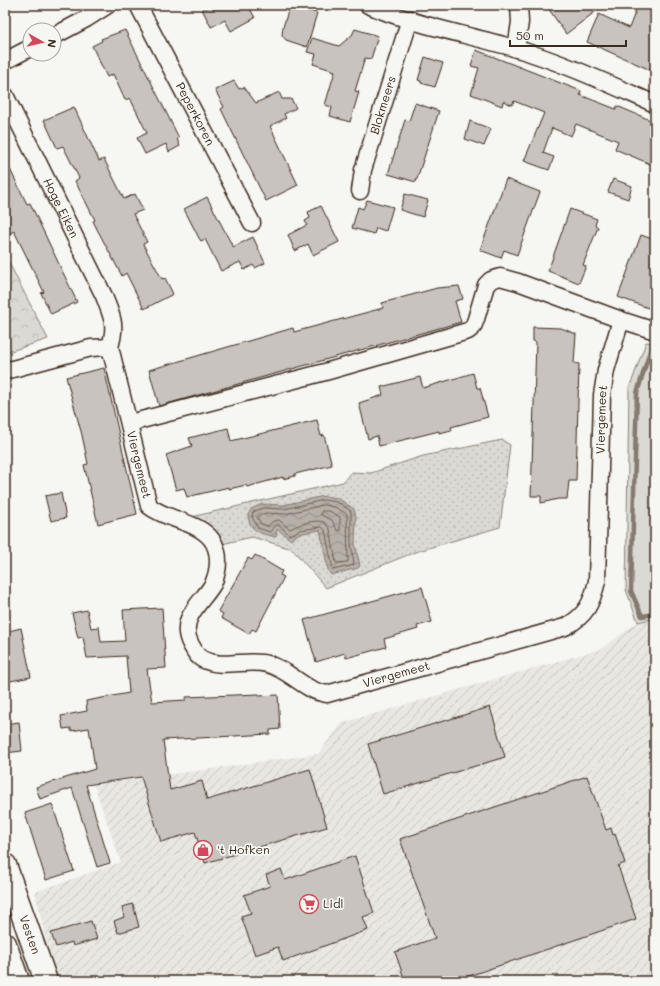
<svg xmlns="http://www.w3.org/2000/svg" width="660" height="986" viewBox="0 0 660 986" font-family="Mali,sans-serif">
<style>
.industrial{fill:url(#industrial-furrows)}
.green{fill:#dad9d3;stroke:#8a8278}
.forest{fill:url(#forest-crowns);stroke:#8a8278}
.park{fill:url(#park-dots);stroke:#8a8278}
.water{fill:url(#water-waves);stroke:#857a71}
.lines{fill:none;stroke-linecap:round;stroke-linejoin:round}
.shore{stroke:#6c6056;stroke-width:1}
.stream{stroke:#857a71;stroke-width:4.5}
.building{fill:#c8c3be;stroke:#3b2a1e}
.street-casing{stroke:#3b2a1e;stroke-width:19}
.primary-casing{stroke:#3b2a1e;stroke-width:25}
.street{stroke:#f6f6f2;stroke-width:16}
.primary{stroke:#f6f6f2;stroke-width:22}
.labels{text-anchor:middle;stroke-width:3.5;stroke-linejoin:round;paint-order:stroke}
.street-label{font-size:12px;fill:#3b2a1e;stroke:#f6f6f2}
.poi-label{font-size:12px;fill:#3b2a1e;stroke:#f6f6f2;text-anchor:start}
</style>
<defs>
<pattern id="industrial-furrows" width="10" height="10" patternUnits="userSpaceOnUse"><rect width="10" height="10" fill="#e8e7e2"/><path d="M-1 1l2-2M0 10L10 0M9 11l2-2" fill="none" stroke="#c8c6c1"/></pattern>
<pattern id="forest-crowns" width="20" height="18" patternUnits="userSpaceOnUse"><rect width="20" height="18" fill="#dad9d3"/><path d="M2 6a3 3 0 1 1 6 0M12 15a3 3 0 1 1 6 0" fill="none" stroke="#bcbab5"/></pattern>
<pattern id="park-dots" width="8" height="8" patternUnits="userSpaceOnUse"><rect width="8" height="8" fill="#dad9d3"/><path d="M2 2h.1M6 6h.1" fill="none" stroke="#bcbab5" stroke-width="1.8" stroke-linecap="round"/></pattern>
<pattern id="water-waves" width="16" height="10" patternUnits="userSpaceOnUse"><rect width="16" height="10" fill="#b6b0a9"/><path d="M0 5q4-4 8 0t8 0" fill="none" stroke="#958f89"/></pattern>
</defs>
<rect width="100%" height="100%" fill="#f6f6f2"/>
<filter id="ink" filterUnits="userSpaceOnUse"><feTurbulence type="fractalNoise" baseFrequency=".025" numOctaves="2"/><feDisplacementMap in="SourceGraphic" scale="8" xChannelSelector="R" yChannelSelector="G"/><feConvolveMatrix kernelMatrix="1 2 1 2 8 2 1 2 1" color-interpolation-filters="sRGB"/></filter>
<g filter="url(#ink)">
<path class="industrial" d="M655 618V981H59L49 952 35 892 121 862 94 785 318 754 342 723 601 649 638 622Z"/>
<path class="green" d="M646 342 655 343V618L638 622 626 590 629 389Z"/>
<path class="forest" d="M5 255 48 339 5 353Z"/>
<path class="park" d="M502 440 510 445 500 527 415 552 326 588 292 549 252 537 222 544 191 517 343 482 351 472 371 473 423 456Z"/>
<path class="water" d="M324 496 338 498 354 509 356 517 355 544 360 566 358 568 331 575 328 570 320 530 298 534 291 540 277 529 276 537C262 534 249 532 248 515L251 509 262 504 283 505Z"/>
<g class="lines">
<path class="shore" d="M324 500 337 502 351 511V544L354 565 333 570 325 530 322 527 300 530 290 535 278 525 274 526 270 532 258 528 252 517 253 512 263 508 284 509Z
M324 505 335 507 347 514 348 562 336 563 330 529 324 522C315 519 299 524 290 529L279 520 273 521 268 526 261 524 257 517 265 513 284 514Z
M322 511H329L340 517V531L337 530 332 520 321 515Z"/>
<path class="stream" d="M650 351 637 393 631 591 642 616 655 614"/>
</g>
<path class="building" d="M211 5H248L255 18 231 31 225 20 211 27 202 9Z
M290 5 317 13 307 47 286 40 282 35 283 27Z
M546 5H604L566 34Z
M638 5 655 11V72L587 42 599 14 629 28Z
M355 29 378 36 371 59 365 58 355 91 359 92 350 122 330 116 332 107 325 105 335 71 313 64 316 54 307 52 312 38 339 46 352 35Z
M125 30 179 138 177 139 180 146 169 152 166 144 145 154 137 138 147 133 130 98 125 100 113 74 107 77 92 46 102 41 101 39Z
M476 50 581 91 580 95 616 109 617 106 655 122V166L615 149 618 141 576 124 571 136 552 128 543 153 554 157 549 170 524 161 544 113 514 101 512 105 503 101 502 106 471 94 479 68 471 66Z
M425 57 443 63 435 87 421 83V81L418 80Z
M234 81 239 89 244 87 256 103 279 92 282 99H291L296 108 284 114 286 118 270 126 298 185 266 201 221 109 224 107 215 90Z
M415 103 439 111 416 182 388 174 405 120 409 121Z
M74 107 99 161 104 159 124 199 135 194 143 210 133 214 147 242 143 244 162 279 165 278 173 294 144 309 126 273 122 276 98 231 93 221 95 220 75 181 79 178 63 146 57 148 44 120Z
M470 121 491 129 484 146 465 139Z
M5 159 27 204 30 203 77 302 51 314 41 293 44 292 14 231 9 234 5 225Z
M506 179 540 192 517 255 504 250 501 258 480 250Z
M613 179 632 186 628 199 608 192Z
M405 194 428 200 423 217 400 210Z
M207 197 233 247 253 237 265 263 255 268 253 265 244 270 240 262 221 271 205 239 201 241 199 238 184 209Z
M367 200 393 207 386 231 376 228 374 234 352 228 358 207 363 209Z
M321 206 339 242 313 255 308 244 295 251 288 235 307 225 305 221 310 218 308 212Z
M570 209 597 219 595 225 598 227 583 265 586 266 579 283 548 271Z
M641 235 655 240V298L651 309 618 297Z
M459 286 463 299 455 301 461 322 159 406 149 370 293 328 294 332 383 308 382 303 437 288Z
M533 327 561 328 576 334 574 363 579 364 576 481H569L567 499H558L541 503V496H531L536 342 533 341Z
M104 368 137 514 98 524 84 465 88 464 82 435 66 377Z
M473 373 477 388H480L488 417 451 427 452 430 439 433V431L379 446 377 436 368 439 359 403 383 395 381 387 420 377 423 388Z
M317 420 321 436 324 435 332 465 295 474V476L283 479V477L247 487 246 485 229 489V487L187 497 184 488 176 490 166 455 192 446 189 438 228 428 231 441Z
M61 493 66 518 51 521 45 496Z
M255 555 282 571 280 575 284 577 256 631 252 629 249 634 221 618 223 614 218 611 248 558 252 560Z
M422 587 432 622 417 626 418 629 384 639 386 647 346 658 345 653 316 662 304 620Z
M162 608 166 668 147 669 152 702 186 700V697L259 694V696L278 695 280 729 270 730V734L163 740 170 790 202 781 207 800 310 769 327 827 205 863 195 832 161 842 141 777 86 785 110 863 97 867 72 788 40 799 36 787 95 769 89 728 71 731V728L63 729 61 716 87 711 86 701 129 693 126 656 87 658 83 637 78 638 72 613 87 610 91 628 99 627 101 642 125 641 123 610Z
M21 628 31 677 5 682V632Z
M490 707 505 757 383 794 368 744Z
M19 722 22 751 5 753V724Z
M587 776 606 830 611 828 613 835 615 834 625 863 618 866 636 919 454 981H405L395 952 435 938 400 839Z
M52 804 74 871 46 880 25 813Z
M355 856 374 913 363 917 368 930 283 961 278 947 255 955 241 916 251 913 244 895 270 886 266 875 281 869 285 880Z
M133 904 139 927 118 933 114 921 124 917 122 907Z
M91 921 97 939 73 946 72 942 56 947 51 933Z"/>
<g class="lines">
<defs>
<g id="street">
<path id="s1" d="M138 5 252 223"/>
<path d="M368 5C414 25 466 34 514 48 562 62 609 84 655 104"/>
<path d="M54 36 86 19 108 5"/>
<path d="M516 49 520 22 519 5"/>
<path d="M5 61 30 48"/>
<path id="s2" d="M5 95 104 296C112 318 117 323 110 347L149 506C168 521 198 521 212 540 216 546 218 554 218 561 218 568 216 577 213 584 201 604 177 619 191 645 195 651 196 656 202 659 224 670 246 658 268 664 290 670 304 691 327 694L565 627C586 616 592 603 597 581L602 395 606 370 621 320 655 331"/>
<path id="s3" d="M360 191 363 170 410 19"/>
<path d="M5 371 91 348 110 347"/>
<path d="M130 423 325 372 468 331 473 327 476 319 486 285 491 280 500 277 518 282 621 320"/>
</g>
<g id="primary">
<path id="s4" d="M5 865 46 981"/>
<path d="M5 944 18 981"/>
</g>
</defs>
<use href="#street" class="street-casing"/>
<use href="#primary" class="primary-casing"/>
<use href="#street" class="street"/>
<use href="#primary" class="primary"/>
</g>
</g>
<defs>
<symbol id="shop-ring" viewBox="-11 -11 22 22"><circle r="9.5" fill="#f6f6f2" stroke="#d1495b" stroke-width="1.5"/><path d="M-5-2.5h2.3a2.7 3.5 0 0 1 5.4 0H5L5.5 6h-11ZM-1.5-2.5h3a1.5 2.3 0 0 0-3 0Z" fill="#d1495b"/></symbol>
<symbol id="supermarket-ring" viewBox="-11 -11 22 22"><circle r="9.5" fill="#f6f6f2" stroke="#d1495b" stroke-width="1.5"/><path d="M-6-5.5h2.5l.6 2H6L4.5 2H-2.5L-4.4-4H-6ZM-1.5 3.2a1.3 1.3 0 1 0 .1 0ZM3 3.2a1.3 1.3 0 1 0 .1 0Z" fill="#d1495b"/></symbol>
</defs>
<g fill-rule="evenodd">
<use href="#shop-ring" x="192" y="839" width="22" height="22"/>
<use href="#supermarket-ring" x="298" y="893" width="22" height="22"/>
</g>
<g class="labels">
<g class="street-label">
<text dy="4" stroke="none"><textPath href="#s3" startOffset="89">Blokmeers</textPath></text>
<text dy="4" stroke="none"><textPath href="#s1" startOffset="123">Peperkoren</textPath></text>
<text dy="4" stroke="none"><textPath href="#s2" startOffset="126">Hoge Eiken</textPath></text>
<text dy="4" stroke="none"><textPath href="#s2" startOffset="1247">Viergemeet</textPath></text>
<text dy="4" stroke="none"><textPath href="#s2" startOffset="398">Viergemeet</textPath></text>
<text dy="4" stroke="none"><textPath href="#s2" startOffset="852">Viergemeet</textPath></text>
<text dy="4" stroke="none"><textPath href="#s4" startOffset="74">Vesten</textPath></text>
</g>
<g class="poi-label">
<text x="217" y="854">'t Hofken</text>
<text x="323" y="908">Lidl</text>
</g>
</g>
<rect width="660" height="986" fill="none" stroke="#f6f6f2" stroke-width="20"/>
<rect x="10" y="10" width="640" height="966" fill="none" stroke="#3b2a1e" stroke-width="1.5" filter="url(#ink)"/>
<g transform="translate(42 42) rotate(98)"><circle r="19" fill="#f6f6f2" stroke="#aba49d"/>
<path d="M0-3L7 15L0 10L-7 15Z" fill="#d1495b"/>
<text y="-6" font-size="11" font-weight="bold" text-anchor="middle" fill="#3b2a1e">N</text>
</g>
<path d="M510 40v6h116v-6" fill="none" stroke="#3b2a1e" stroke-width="2"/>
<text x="516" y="40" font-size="12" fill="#3b2a1e" stroke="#f6f6f2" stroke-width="3" paint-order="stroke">50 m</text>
</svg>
